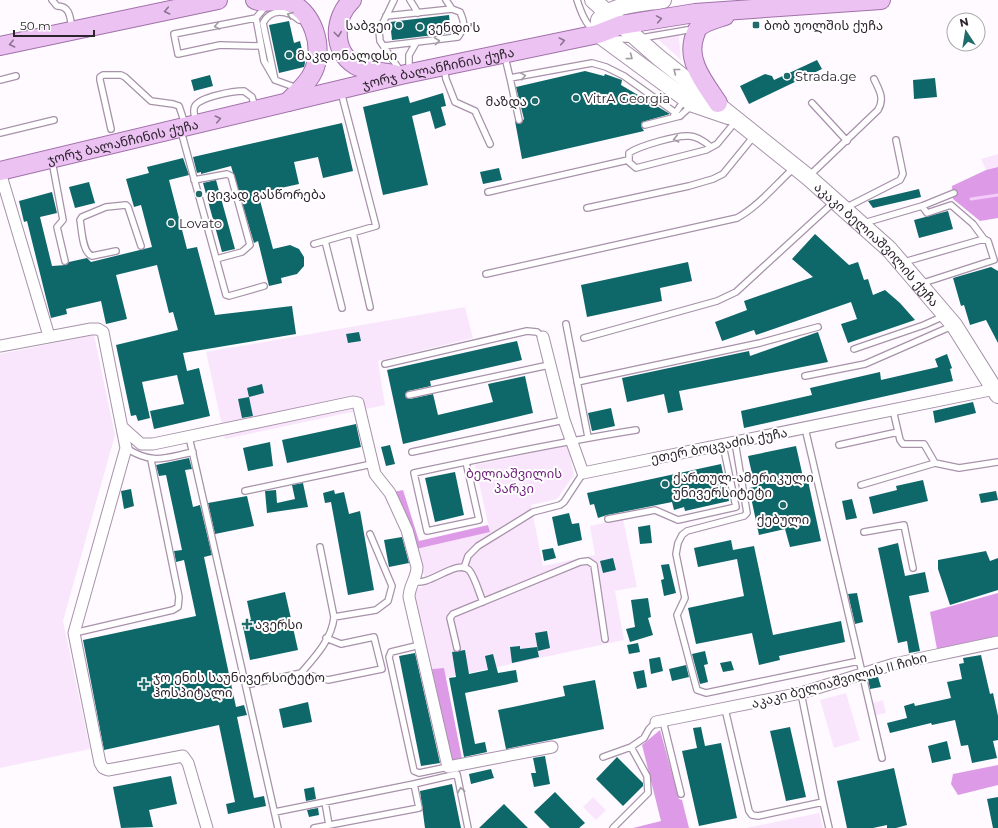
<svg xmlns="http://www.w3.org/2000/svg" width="998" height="828" viewBox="0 0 998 828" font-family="Montserrat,'Noto Sans Georgian',sans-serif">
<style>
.green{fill:#fae6fc}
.forest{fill:#dd9ae7}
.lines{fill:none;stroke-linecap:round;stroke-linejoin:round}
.stream{stroke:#f4cbfa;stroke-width:3}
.building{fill:#0e6869}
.service-casing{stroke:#a792aa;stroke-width:8}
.minor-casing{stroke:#a792aa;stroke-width:13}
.secondary-casing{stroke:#a792aa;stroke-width:18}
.primary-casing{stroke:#a171a9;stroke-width:20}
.service{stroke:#fff;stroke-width:5.5}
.minor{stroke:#fff;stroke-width:11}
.secondary{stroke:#fff;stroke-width:16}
.primary{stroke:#ecc2f3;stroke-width:18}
.oneway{stroke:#8c7390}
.oneway2{stroke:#a09ca1}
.poi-dot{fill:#1f6b6c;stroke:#fff;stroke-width:1.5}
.labels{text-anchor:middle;stroke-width:4;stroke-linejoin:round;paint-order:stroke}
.poi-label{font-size:13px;fill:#2d242e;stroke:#fff;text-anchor:start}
.street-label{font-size:13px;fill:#2d242e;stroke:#fff}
.park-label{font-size:13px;fill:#6e1f7a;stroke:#fff}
</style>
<rect width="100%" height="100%" fill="#fefaff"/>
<path class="green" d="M682 28 679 37 681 60 649 31Z
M998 154V167L986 170 981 159Z
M465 307 473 338 378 361 385 405 225 439 206 352Z
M94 335 115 435 63 621 90 749 0 768V354Z
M568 445 574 475 557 499 531 505 543 566 595 555 590 526 623 519 637 587 615 591 624 640 445 678 443 668 432 669 413 591 427 584 424 574 420 571 416 549 490 532 475 465Z
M846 693 860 740 834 748 820 700Z
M883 700 886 713 876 715 873 703Z
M593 797 606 810 596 820 583 807Z
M819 813 823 828H746Z"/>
<path class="forest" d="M998 167V218L980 221 953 199 952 186 986 170Z
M403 490 419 541 488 525 490 532 416 549 394 492Z
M998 593V636L937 649 930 612Z
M444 668 462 759 452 761 432 669Z
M660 730 679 799 682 800 689 828H633L661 821 642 745Z
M998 765V785L958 795 951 784 953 774Z"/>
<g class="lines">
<path class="stream" d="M971 199 998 195"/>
</g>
<path class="building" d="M449 15 451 33 392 40 390 22Z
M289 21 294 43 300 41 305 63 304 67 279 73 269 25Z
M817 60 822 69 749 104 740 86 765 74 772 76 774 80Z
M585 71 604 76 605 74 622 80 621 85 670 114 642 122 641 126 644 131 522 159 515 121 520 124 524 119 516 87Z
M210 75 213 86 194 91 191 80Z
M935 78 937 97 914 99 913 80Z
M443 93 446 106 441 107 446 125 435 129 430 111 412 116 428 185 383 195 363 107 408 96 410 103Z
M342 123 353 171 323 178 318 157 294 162 299 184 258 193 273 249 290 245 299 249 304 257V266L297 274 281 278 282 283 269 286 258 241 254 243 231 166 201 174V172L197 173 193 157Z
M183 158 189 175 169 180 187 249 197 247 215 315 292 306 296 334 183 353 187 371 199 368 210 416 154 429 150 411 184 404 177 375 142 382 150 418 138 421 136 415 131 416 116 345 178 330 173 312 169 313 157 265 116 275 127 319 106 324 101 301 66 309 67 314 51 318 27 221 24 222 19 201 52 192 57 213 40 217 52 266 66 265 69 262 87 258 91 262 152 247 141 205 134 207 126 179 149 173 147 167Z
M499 168 502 180 483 184 480 172Z
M216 180 235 249 222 252 203 183Z
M89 182 95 203 75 208 69 187Z
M919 189 921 197 873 208 868 201Z
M948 211 953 229 919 238 914 220Z
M815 234 849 265 858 262 864 280 868 279 873 295 885 290 900 303 915 320 848 343 841 324 857 319 851 302 756 335 754 330 722 341 715 322 747 310 744 301 813 277 792 259Z
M688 262 692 281 660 288 662 301 587 317 581 285Z
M991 267 998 271V343L986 320 970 325 964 305 961 306 953 278Z
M359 332 361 341 348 343 346 334Z
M818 332 828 362 679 391 683 410 668 413 664 394 627 402 622 378 749 351 750 356Z
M517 341 522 360 430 381 431 386 408 391 405 396 410 399 433 394 438 415 493 402 488 384 525 376 533 413 403 444 387 370Z
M947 354 952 368 950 369 953 381 744 428 741 411 812 395 810 388 880 372 881 380 938 367 935 359Z
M262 384 264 393 249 397 247 388Z
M249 397 253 416 242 418 238 399Z
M973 402 976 413 935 423 933 411Z
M611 408 615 426 592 431 588 413Z
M356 424 361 447 287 463 282 440Z
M270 442 273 466 248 471 243 448Z
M390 445 395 464 386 466 381 447Z
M796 446 803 477 807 476 821 541 790 547 785 529 759 535 749 488 755 487 748 456Z
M189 458 192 469 185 470 193 507 200 505 212 555 204 557 236 707 244 705 247 715 237 717 254 798 264 796 266 806 228 814 226 804 235 802 219 725 104 750 83 640 196 616 184 560 176 562 174 551 182 550 166 475 159 476 156 465Z
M721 464 729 501 685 511 684 507 674 510 672 502 607 515 598 518 594 504 590 505 587 493Z
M455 472 464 515 435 522 425 478Z
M923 480 928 501 873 514 869 497 897 490 896 486Z
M303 483 308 507 267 513 265 491 276 490 277 503 295 499 292 485Z
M131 489 134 506 124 509 121 491Z
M334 490 335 494 344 492 349 514 360 511 374 590 348 595 331 502 325 503 323 493Z
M996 491 998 500 981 503 979 494Z
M247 496 254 526 215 534 208 503Z
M852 499 857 518 846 520 842 501Z
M569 513 572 524 579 523 582 540 558 546 552 517Z
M650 525 652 543 640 544 638 527Z
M402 537 409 563 389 567 384 540Z
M731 540 733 550 754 546 773 635 841 621 845 642 779 656 780 660 759 665 752 633 696 644 688 608 744 596 737 559 698 567 694 548Z
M898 543 905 576 925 572 929 592 909 596 920 651 909 653 907 641 898 643 878 548Z
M553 548 556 558 544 561 542 550Z
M986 551 990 561 998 558V590L950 605 938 569V560Z
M613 558 616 570 603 573 600 561Z
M669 564 676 593 664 596 661 580 664 579 661 565Z
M285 592 298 650 250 660 242 622 251 620 247 601Z
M857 593 863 622 855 624 848 594Z
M648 598 651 617 648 618 653 635 630 642 626 629 635 627 631 600Z
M547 631 550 648 538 651 535 633Z
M638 643 640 652 629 654 627 645Z
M520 646V649L537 647 539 657 512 663 510 647Z
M465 650 469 674 488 670 485 656 493 654 498 673 516 670 518 682 465 693 475 744 485 742 487 752 464 757 449 678 456 677 452 652Z
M705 651 708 664 704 665 708 682 700 684 692 654Z
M415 653 440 763 421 766 399 656Z
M981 655 990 694 993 693 998 716V740L993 741 997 758 972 763 968 745 961 746 955 720 932 725 931 723 890 733 887 723 907 718 904 706 914 703 915 706 951 698 947 682 962 679 959 664 964 663 963 658Z
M660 657 663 671 651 674 649 659Z
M731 661 734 670 723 672 720 663Z
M686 665 689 677 672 681 669 669Z
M644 670 647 687 637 689 633 672Z
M878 677 881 687 870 689 868 679Z
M595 680 604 729 506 749 498 710 565 696 563 686Z
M308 702 312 722 283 728 279 709Z
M701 727 705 746 721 743 737 818 699 826 682 751 697 748 693 728Z
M790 727 806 797 786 801 770 731Z
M947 741 951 759 932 763 928 746Z
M545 756 550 784 534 787 531 773H536L533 758Z
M617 757 643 783V786L623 806 596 779Z
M894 768 907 825 896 828H887V825L873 828H847L837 781Z
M491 769 494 778 471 784 469 774Z
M171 776 177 804 149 810 153 827 121 828 113 787Z
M452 784 461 828H425L420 791Z
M314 787 316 799 306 801 304 789Z
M555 792 585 823 579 828H550L534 812Z
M998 797V828H993L987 799Z
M504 804 528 828H479Z
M318 808 319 815 309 817 307 810Z"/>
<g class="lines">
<defs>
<path id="service" d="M52 0 57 6C70 6 70 17 72 28
M394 0 379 31 380 41 401 72
M410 0 418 13
M446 0 452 9
M577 0C581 12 585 23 594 31
M266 6 256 18 264 61 275 80 297 88
M256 18 174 34 178 54 220 45 260 46
M641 38 693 29
M613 39H632
M384 46 458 37C465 27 465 23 460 12L452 9 386 16
M505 57 510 78 592 63 606 67 624 76 680 116 692 105
M444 68 446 79 455 102 475 111 490 144
M409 71V55L416 43
M510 78 519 120
M0 80 16 76
M275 80 263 23C271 8 287 10 299 20
M812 103 847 141
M674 115 685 99
M196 122C195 116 192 111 195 106 200 97 233 91 244 91L252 97 255 107
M645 125 680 116
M111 129 100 80V77L103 75H121L125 77 151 101 173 104 179 106 185 124
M181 131 226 295 229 296 264 286
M0 133 54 120
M711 147C705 142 697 136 689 136 677 135 639 146 629 153V162L636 168 706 150 717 144 736 121
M52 161 63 220 57 227 65 261
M809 176 878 110C885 98 879 90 874 79
M194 180 227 174 231 176 250 245 242 252 216 259
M488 192 628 160
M587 208 689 186 713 179 723 174 754 136
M845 208 900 180 903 174 896 140
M864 223 922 206 954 193
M353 233 370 307
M325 241 342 308
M314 244 376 226 341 92
M116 251 92 256C82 252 82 230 80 220L82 217 106 207 126 205 128 207 141 246
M904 262 984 239
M486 274 737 218C759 206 775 185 794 168
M920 284 994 260 988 241 984 239 973 224 951 205 927 213 922 206
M566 324 588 437
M584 338 717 301 736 292 834 202
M854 349 924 325 944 316
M385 364 527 331 537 332 543 337
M805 376 865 364 952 326
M577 382 760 343 818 327
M409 395 549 365
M893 410 900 440 903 444H924L935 463 959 468 998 462
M805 428 882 758
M189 437 278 828
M735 442 747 513 744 516 687 531 682 535 678 543 676 554 685 598 677 615 697 690 706 693 859 661
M839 445 898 432
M126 448C153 465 164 458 193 452
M412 452 564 420
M466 462 479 520 427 531 414 473C488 457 561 442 636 430
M861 485 935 463
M245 491 372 464
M608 519 655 510 678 520 736 507 723 445
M864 532 904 525 913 568
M320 547 334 617C332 639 315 657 301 673L328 680 382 669 374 637 341 644 326 638
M464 568 468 556 478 546 533 512 560 505 564 502 583 473
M413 581C428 588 457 558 469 570 475 577 479 593 483 602
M334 617 376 610 388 601 392 586 370 534
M74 633 173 610 178 607 179 597 151 460
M420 645 391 652 389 657 414 771 419 773 448 767
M457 648 450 618 453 614 580 562 588 561 594 565 605 639
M246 685 301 673
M725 709 749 811 752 815 758 816 823 802 801 693
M663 721 681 794
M603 757 631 747
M414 784 457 774 468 828
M325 802 329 825
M823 802 829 828
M275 812 414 784 419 808 314 828
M613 828 648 793 647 776 631 747 644 738 649 729 656 722"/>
<path id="minor" d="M0 172 49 336
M543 337 564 420 583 473 995 389
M0 346 91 329H98L103 332 126 448 74 633 100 763 103 768 108 770 183 756 188 763 207 828
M122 427 141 444H153L353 402 358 403 375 474 390 493 407 530 417 567C417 578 409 586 409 597L448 767 552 747
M656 722 801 693 894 664 998 642"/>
<g id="secondary">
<path id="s1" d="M593 0 658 57 808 177 889 249 954 325 998 395"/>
<path d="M663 0C645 3 610 4 599 20L598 34 693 104 728 116"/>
</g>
<g id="primary">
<path d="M255 0C265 4 275 0 285 1 313 8 325 48 313 72 308 84 296 93 288 102"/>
<path d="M352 0C334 17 331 50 355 65 365 71 382 72 394 74"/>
<path d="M0 46 218 0"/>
<path d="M718 103C705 83 685 60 695 35 696 32 697 29 699 27 706 21 716 19 725 16"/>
<path id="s2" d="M0 171 401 75 598 34 621 25 695 13 881 0"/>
</g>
</defs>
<use href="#service" class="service-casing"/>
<use href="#minor" class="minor-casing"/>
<use href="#secondary" class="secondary-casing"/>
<use href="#primary" class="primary-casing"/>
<use href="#service" class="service"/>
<use href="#minor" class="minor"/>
<use href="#secondary" class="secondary"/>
<use href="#primary" class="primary"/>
</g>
<defs><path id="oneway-chevron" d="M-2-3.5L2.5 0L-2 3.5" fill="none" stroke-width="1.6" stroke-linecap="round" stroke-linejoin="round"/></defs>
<g class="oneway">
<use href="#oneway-chevron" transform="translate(167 11) rotate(168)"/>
<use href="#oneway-chevron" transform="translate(659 19) rotate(-10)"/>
<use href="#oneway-chevron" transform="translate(338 34) rotate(83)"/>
<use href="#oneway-chevron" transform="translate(562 41) rotate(-11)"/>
<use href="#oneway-chevron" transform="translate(12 44) rotate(168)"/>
<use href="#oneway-chevron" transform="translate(218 119) rotate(-13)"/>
</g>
<g class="oneway2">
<use href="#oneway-chevron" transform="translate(290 15) rotate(-158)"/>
<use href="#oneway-chevron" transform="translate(217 26) rotate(169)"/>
<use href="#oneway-chevron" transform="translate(437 41) rotate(-7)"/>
<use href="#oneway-chevron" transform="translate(630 57) rotate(37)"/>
<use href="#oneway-chevron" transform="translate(676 71) rotate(-142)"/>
<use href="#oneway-chevron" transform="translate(523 76) rotate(-10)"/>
<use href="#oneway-chevron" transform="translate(676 139) rotate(167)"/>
<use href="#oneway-chevron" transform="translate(461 790) rotate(-101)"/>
</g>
<g class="poi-dot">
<circle cx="399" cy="25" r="4"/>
<rect x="752" y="21" width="8" height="8" rx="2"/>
<circle cx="420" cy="27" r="4"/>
<circle cx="289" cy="55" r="4"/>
<circle cx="787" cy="76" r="4"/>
<circle cx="576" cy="98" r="4"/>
<circle cx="535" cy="101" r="4"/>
<circle cx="199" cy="194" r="4"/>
<circle cx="171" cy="223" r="4"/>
<circle cx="665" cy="484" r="4"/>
<circle cx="783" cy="505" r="4"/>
<path d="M245 618h4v4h4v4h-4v4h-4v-4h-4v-4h4z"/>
<path d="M142 678h4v4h4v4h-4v4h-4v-4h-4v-4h4z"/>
</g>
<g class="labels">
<g class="poi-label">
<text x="391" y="30" text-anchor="end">საბვეი</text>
<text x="764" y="30">ბობ უოლშის ქუჩა</text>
<text x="428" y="32">ვენდი'ს</text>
<text x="297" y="60">მაკდონალდსი</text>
<text x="795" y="81">Strada.ge</text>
<text x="584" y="103">VitrA Georgia</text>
<text x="527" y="106" text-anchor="end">მაზდა</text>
<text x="207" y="199">ცივად გასწორება</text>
<text x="179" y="228">Lovato</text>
<text x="673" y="482">ქართულ-ამერიკული<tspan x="673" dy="15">უნივერსიტეტი</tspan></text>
<text x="783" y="524" text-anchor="middle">ქებული</text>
<text x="255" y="629">ავერსი</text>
<text x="153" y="682">ჯო ენის საუნივერსიტეტო<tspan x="153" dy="15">ჰოსპიტალი</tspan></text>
</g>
<g class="street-label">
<text dy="5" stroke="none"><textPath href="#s2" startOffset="450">ჯორჯ ბალანჩინის ქუჩა</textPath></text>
<text dy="5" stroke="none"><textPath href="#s2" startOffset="126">ჯორჯ ბალანჩინის ქუჩა</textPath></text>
<text dy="5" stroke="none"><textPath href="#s1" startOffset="375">აკაკი ბელიაშვილის ქუჩა</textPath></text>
<text transform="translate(719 445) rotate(-11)" y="5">ეთერ ბოცვაძის ქუჩა</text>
<text transform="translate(839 680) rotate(-15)" y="5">აკაკი ბელიაშვილის II ჩიხი</text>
</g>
<g class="park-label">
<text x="514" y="478">ბელიაშვილის<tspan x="514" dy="15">პარკი</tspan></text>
</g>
</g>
<g transform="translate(966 32) rotate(348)"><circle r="19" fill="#ffffff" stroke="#aba7ab"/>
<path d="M0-3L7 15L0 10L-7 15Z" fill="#1f6b6c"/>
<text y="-6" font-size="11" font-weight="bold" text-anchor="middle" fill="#2d242e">N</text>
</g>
<path d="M14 30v6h80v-6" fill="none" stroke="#2d242e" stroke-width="2"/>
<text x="20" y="30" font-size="12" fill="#2d242e" stroke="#ffffff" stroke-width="3" paint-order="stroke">50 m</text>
</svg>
